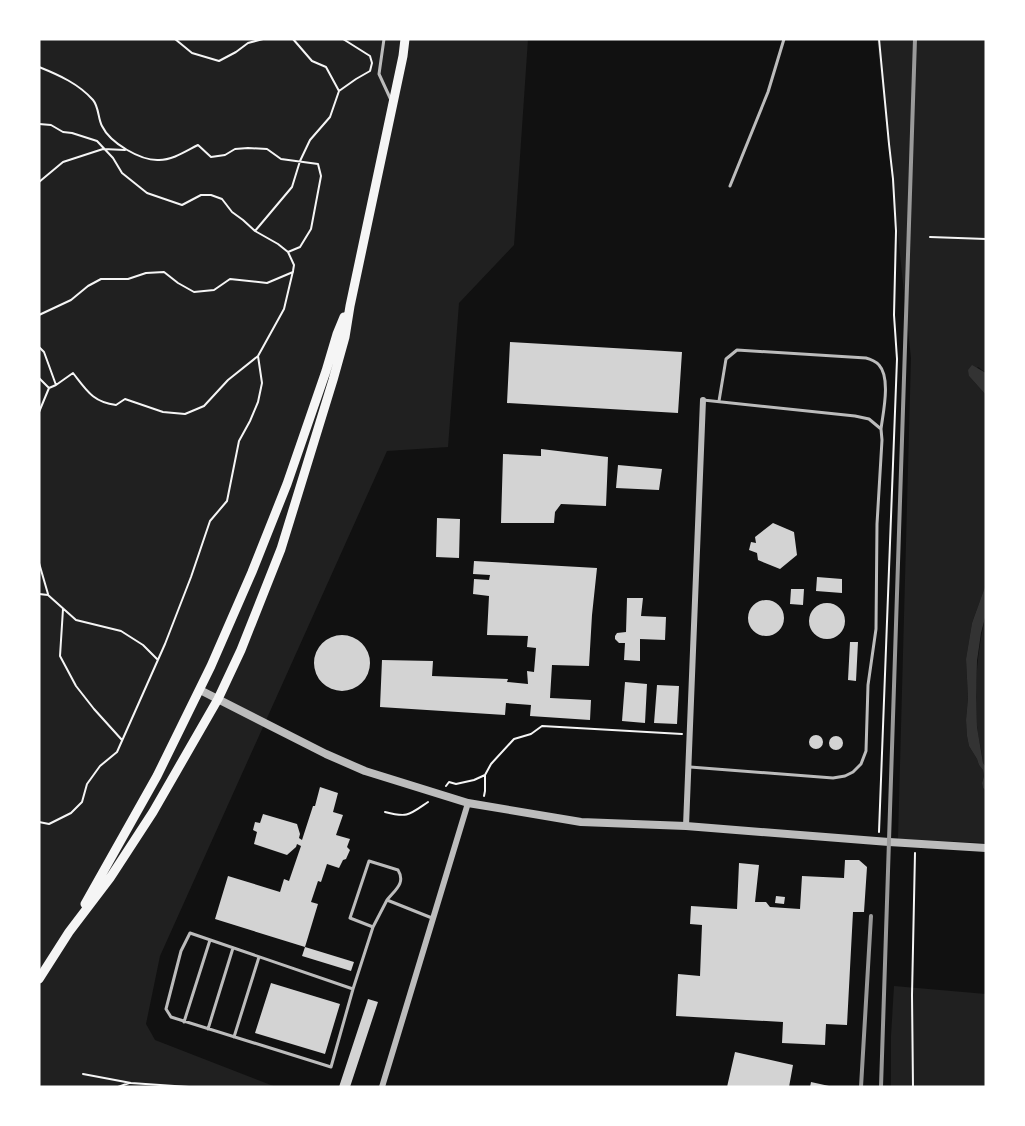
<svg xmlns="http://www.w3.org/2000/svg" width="1025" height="1126" viewBox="0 0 1025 1126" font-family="Overpass,sans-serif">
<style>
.green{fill:#202020}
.water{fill:#333}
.building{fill:#d3d3d3}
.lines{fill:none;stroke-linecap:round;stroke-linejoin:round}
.path{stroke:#f5f5f5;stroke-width:2}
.service{stroke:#bcbcbc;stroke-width:3}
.minor{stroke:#bcbcbc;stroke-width:6}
.tertiary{stroke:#bcbcbc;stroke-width:8}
.primary{stroke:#f5f5f5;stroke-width:9}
.rail{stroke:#9a9a9a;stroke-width:4}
</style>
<rect width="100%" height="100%" fill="#111"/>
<path class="green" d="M39 39H528L514 245 459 303 448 447 387 451 160 956 146 1024 155 1040 276 1087H39Z
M877 39H986V373L978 367 969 376 986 395V584L972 623 966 659 968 698 966 720 967 736 969 746 977 759 979 765 983 770 984 776 982 783 983 788 986 791V843L898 839 911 358Z
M986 614V767L983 763C982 750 978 738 977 726 974 688 977 651 986 614Z
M894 986 986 994V1087H891V1036Z"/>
<path class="water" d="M972 365 986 373V395L969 376 968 370Z
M986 584V614L981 633 977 661 976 697 977 727 983 763 986 767V791L983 788 982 783 984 776 983 770 979 765 977 759 969 746 967 736 966 720 968 698 966 659 972 623Z"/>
<path class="building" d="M510 342 682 352 678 413 507 403Z
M541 449 608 457 606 506 561 504 555 512 554 523H501L503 454 541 456Z
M618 465 662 469 659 490 616 488Z
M437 518 460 519 459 558 436 557Z
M773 523 794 532 797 555 780 569 758 560 757 553 749 550 751 542 756 543 755 537Z
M474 561 597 568 592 615 589 666 552 665 550 698 591 700 590 720 530 716 531 705 506 703 505 715 380 707 382 660 433 661 432 676 508 679 507 682 528 684 527 671 534 672 536 648 527 647 528 636 487 635 489 596 473 594 474 579 489 580 490 575 473 574Z
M817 577 842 579V593L816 591Z
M791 589H804L803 605 790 604Z
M627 598H643L641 616 666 617 665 640 640 639V661L624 660 625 643H619L615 639V636L617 633 626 632Z
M748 618a18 18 0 1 1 36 0a18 18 0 1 1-36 0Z
M809 621a18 18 0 1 1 36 0a18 18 0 1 1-36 0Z
M314 663a28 28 0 1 1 56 0a28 28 0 1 1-56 0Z
M850 642H858L856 681 848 680Z
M625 682 647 684 645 723 622 721Z
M657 685 679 686 677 724 654 723Z
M809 742a7 7 0 1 1 14 0a7 7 0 1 1-14 0Z
M829 743a7 7 0 1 1 14 0a7 7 0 1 1-14 0Z
M320 787 338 793 333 812 343 815 336 835 350 839 347 847 350 850 346 859 343 860 339 868 327 864 321 882 318 881 311 902 318 904 305 947 215 919 228 876 280 892 284 879 289 881 301 846 297 844 296 847 287 855 254 844 257 832 253 830 255 822 260 823 263 814 297 824 300 834 299 838 302 840 313 806H315Z
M845 860H859L867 867 864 912H853L847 1025 826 1024 825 1045 782 1043 783 1022 676 1016 678 974 700 976 702 925 690 924 691 906 737 909 739 863 759 865 755 902H766L770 907 800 909 802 876 844 878Z
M776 896 785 897 784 904 775 903Z
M305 947 354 962 351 971 302 956Z
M271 983 340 1004 325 1054 255 1033Z
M368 999 378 1002 350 1087H339Z
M735 1052 793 1065 789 1087H727Z
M811 1082 829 1086V1087H810Z"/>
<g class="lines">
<path class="path" d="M175 39 192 53 219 61 236 52 248 43 263 39H282
M879 39 889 144 893 179 896 231 894 315 897 359 879 832
M39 67C59 75 79 84 93 100 99 107 98 119 102 126 110 143 141 161 159 160 173 160 186 151 198 145L211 157 225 155 235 149 248 148 267 149 281 159 318 164 321 176 311 229 300 247 288 252
M339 91 356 79 370 71 372 63 370 56 343 39
M39 124 51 125 63 132 72 133 97 141 113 158 122 173 147 193 182 205 201 195H211L222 199 232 212 243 220 255 231 278 244 288 252 294 265 293 271 284 309 258 356 262 383 258 402 250 421 239 441 227 501 210 521 191 577 165 644 117 752 100 766 87 784 82 802 71 813 49 824 39 822
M39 182 63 162 103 149 125 150
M255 231 292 187 300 161 310 140 330 117 339 91 326 67 312 61 293 39
M930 237 986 239
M39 315 71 300 88 286 101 279H128L146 273 164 272 178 283 194 292 214 290 230 279 267 283 293 272
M39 347 44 352 56 385
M39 378 49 388 39 412
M49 388 56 385 73 373C87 391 93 402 116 405L125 399 163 412 185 414 204 406 228 380 258 356
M39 563 48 594
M39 594 48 595 76 620 121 631 143 645 158 660
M63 609 60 656 76 686 94 709 122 740
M446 786 449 782 456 784 474 780 485 775 491 764 514 739 531 734 542 726 682 734
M484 796 485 791V775
M385 812C408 818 409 815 428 802
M83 1074 131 1083 189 1087
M118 1087 129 1083
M913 1087 912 995 915 853"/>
<path class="service" d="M384 39 379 74 391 100
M730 186 768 92 784 39
M719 401 726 359 737 350 866 358C870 359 877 362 879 365 891 378 883 413 881 429
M690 767 833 778 845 776 853 772 861 764 866 751 868 685 876 629 877 524 882 440 881 429 869 419 855 416 703 400
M387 900 373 927 350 918 369 861 398 870C406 883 395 890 387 900L432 918
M353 989 331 1067 171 1017 166 1009 181 951 190 933 353 989 373 927
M184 1022 210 940
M208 1029 233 948
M234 1037 259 957"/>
<path class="minor" d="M686 826 703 400
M382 1087 468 803"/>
<path class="tertiary" d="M200 690 326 754 365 771 468 803 581 822 686 826 889 842 986 848"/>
<path class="primary" d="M85 904 157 776 211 666 252 572 287 484 326 371 337 334 344 317
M39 979 69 932 110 878 153 812 218 699 241 650 281 549 333 380 345 337 350 306 403 56 405 39"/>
<path class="rail" d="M861 1087 871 916
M881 1087 915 39"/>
</g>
<rect width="1025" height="1126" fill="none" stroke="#ffffff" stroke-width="81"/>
</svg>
